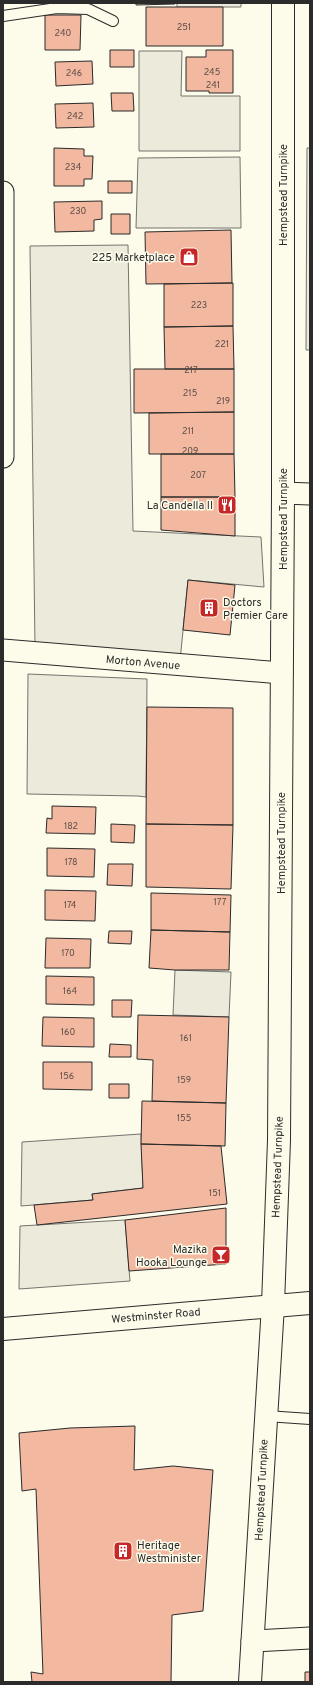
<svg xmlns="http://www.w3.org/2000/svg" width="313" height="1685" viewBox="0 0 313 1685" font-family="Overpass,sans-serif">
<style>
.parking{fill:#eceadb;stroke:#74746e}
.building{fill:#f2b8a0;stroke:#2b2b2b}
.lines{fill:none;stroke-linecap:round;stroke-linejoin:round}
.lane-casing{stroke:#2b2b2b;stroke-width:12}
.street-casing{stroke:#2b2b2b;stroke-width:23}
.secondary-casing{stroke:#2b2b2b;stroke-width:24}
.primary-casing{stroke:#2b2b2b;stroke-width:24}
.lane{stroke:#fdfbea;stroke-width:10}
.street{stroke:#fdfbea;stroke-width:21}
.secondary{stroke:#fdfbea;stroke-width:22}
.primary{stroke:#fdfbea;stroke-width:22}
.labels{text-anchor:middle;stroke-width:3;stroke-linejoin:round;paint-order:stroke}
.number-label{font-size:9px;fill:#5d4e48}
.street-label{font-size:11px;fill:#2b2b2b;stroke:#fdfbea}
.poi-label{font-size:11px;fill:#2b2b2b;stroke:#fdfbea;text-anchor:end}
</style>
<rect width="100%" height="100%" fill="#fdfbea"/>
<path class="parking" d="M177 3H241V7H177Z
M139 51H182L181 96H240V151H139Z
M307 148H310V350H306Z
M240 157 241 228H136L138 158Z
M128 245 133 531 261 537 264 587 188 580 180 661 35 648 30 246Z
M28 674 147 679 146 797 138 796 27 794Z
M175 970 231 972 229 1017 173 1015Z
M141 1134 143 1188 92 1194 93 1200 21 1206 22 1142Z
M125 1220 130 1281 19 1289 20 1226Z"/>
<path class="building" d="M136 3H175V4L136 5Z
M146 7H223V46H146Z
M45 15H81L80 50H45Z
M110 50H134V67H110Z
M206 50H233V93H209V91H186V57H206Z
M92 61 93 84 56 86 55 62Z
M111 93H133L134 111H112Z
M93 103 94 127 56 128 55 104Z
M54 148 84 149V156H93L92 179H84V186H54Z
M108 181H132V193H108Z
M102 201V219L94 220V231L55 232 54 202Z
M111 214H130V234H111Z
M231 230 232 283 146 284 145 232Z
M233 283V326L164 327V284Z
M233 326 234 369H165L164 327Z
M134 369H234V412L134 413Z
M234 412V454H149V413Z
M161 454H234L235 497H161Z
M161 497H235V536L161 530Z
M188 580 235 585 230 635 183 630Z
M147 707 233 708V825L146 824Z
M52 806 96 807 95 834 46 833 47 818 52 819Z
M111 824 135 825 134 843 111 842Z
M146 824 233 825 231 889 146 887Z
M47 848 95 849 94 877 47 876Z
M108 864H133L132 886 107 885Z
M45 890 96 891 95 921 45 920Z
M151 893 231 895 230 932 151 930Z
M151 930 230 932 229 970H175L149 968Z
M109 931H132L131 944 108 943Z
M46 938 91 939 90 968H45Z
M46 976 94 977V1005L46 1004Z
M112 1000H132L131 1017H112Z
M138 1015 229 1017 226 1103 152 1101 153 1060 137 1059Z
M43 1017 94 1018V1047L42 1046Z
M110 1044 131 1045V1057H109Z
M43 1062H92V1090L43 1089Z
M109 1084H129V1098H109Z
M142 1101 226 1103 225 1146 141 1144Z
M141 1144 221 1146 227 1204 37 1225 34 1205 93 1200 92 1194 143 1188Z
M226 1208V1264L129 1271 125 1220Z
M135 1426 134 1470 173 1466 213 1470 203 1611 172 1615 171 1682H32L31 1672 43 1674 36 1489 22 1491 19 1433 70 1428Z
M305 1672H310V1682H305Z"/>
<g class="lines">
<defs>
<path id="lane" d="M3 16 57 8 88 9 113 21
M266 1416 310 1419"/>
<path id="street" d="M3 192V457
M283 493 310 494
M3 650 282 673
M252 1641 310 1638"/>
<path id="secondary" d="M3 1329 310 1303"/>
<path id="primary" d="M250 1682 273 1305 279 1140 283 493V3"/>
</defs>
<use href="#lane" class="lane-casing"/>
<use href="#street" class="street-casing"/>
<use href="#secondary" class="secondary-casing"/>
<use href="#primary" class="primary-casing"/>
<use href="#lane" class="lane"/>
<use href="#street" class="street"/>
<use href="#secondary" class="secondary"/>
<use href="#primary" class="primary"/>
</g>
<defs>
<symbol id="shop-square" viewBox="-11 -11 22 22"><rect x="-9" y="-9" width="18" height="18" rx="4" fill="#c62828" stroke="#fdfbea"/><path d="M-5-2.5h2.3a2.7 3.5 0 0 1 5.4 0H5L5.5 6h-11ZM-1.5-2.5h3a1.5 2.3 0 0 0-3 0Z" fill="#fff"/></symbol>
<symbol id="restaurant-square" viewBox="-11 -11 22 22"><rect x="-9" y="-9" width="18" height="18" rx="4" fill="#c62828" stroke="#fdfbea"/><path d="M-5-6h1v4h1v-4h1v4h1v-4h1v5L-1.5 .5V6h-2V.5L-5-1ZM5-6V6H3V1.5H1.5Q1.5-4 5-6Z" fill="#fff"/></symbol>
<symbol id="building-square" viewBox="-11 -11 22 22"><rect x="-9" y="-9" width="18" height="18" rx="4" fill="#c62828" stroke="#fdfbea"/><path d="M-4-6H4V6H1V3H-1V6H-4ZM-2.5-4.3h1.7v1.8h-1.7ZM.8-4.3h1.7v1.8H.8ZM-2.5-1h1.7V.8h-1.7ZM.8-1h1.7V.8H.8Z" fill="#fff"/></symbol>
<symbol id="bar-square" viewBox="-11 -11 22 22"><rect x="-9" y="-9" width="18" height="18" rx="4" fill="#c62828" stroke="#fdfbea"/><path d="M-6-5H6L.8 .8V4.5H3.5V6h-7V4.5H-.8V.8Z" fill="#fff"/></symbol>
</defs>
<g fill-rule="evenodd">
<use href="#shop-square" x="178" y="246" width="22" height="22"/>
<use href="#restaurant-square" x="216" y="494" width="22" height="22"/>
<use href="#building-square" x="198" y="597" width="22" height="22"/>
<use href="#bar-square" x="210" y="1244" width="22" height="22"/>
<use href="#building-square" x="112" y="1540" width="22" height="22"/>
</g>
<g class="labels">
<g class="number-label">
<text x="184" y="30">251</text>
<text x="63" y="36">240</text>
<text x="212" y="75">245</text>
<text x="74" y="76">246</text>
<text x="213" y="88">241</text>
<text x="75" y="119">242</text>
<text x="73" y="170">234</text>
<text x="78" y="214">230</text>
<text x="199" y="308">223</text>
<text x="222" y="347">221</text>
<text x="191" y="373">217</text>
<text x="190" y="396">215</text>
<text x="223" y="404">219</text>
<text x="188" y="434">211</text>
<text x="190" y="454">209</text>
<text x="198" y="478">207</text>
<text x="71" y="829">182</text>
<text x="71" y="865">178</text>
<text x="220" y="905">177</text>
<text x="70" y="908">174</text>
<text x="68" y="956">170</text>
<text x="70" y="994">164</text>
<text x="68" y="1035">160</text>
<text x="186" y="1041">161</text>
<text x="67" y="1079">156</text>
<text x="184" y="1083">159</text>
<text x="184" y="1121">155</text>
<text x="215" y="1196">151</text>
</g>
<g class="street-label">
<text transform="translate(283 195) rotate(-90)" y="4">Hempstead Turnpike</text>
<text transform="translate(283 519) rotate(-90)" y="4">Hempstead Turnpike</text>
<text transform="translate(143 662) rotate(5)" y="4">Morton Avenue</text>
<text transform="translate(281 843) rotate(-90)" y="4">Hempstead Turnpike</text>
<text transform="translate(277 1167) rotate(-88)" y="4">Hempstead Turnpike</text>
<text transform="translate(156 1315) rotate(-5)" y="4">Westminster Road</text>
<text transform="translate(261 1490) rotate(-87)" y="4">Hempstead Turnpike</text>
</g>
<g class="poi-label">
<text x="175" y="261">225 Marketplace</text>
<text x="213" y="509">La Candella II</text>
<text x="223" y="606" text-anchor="start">Doctors<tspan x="223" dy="13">Premier Care</tspan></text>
<text x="207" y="1253">Mazika<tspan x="207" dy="13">Hooka Lounge</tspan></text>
<text x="137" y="1549" text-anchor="start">Heritage<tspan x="137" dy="13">Westminister</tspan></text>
</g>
</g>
<rect width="313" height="1685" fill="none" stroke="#2b2b2b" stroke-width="8"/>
</svg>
